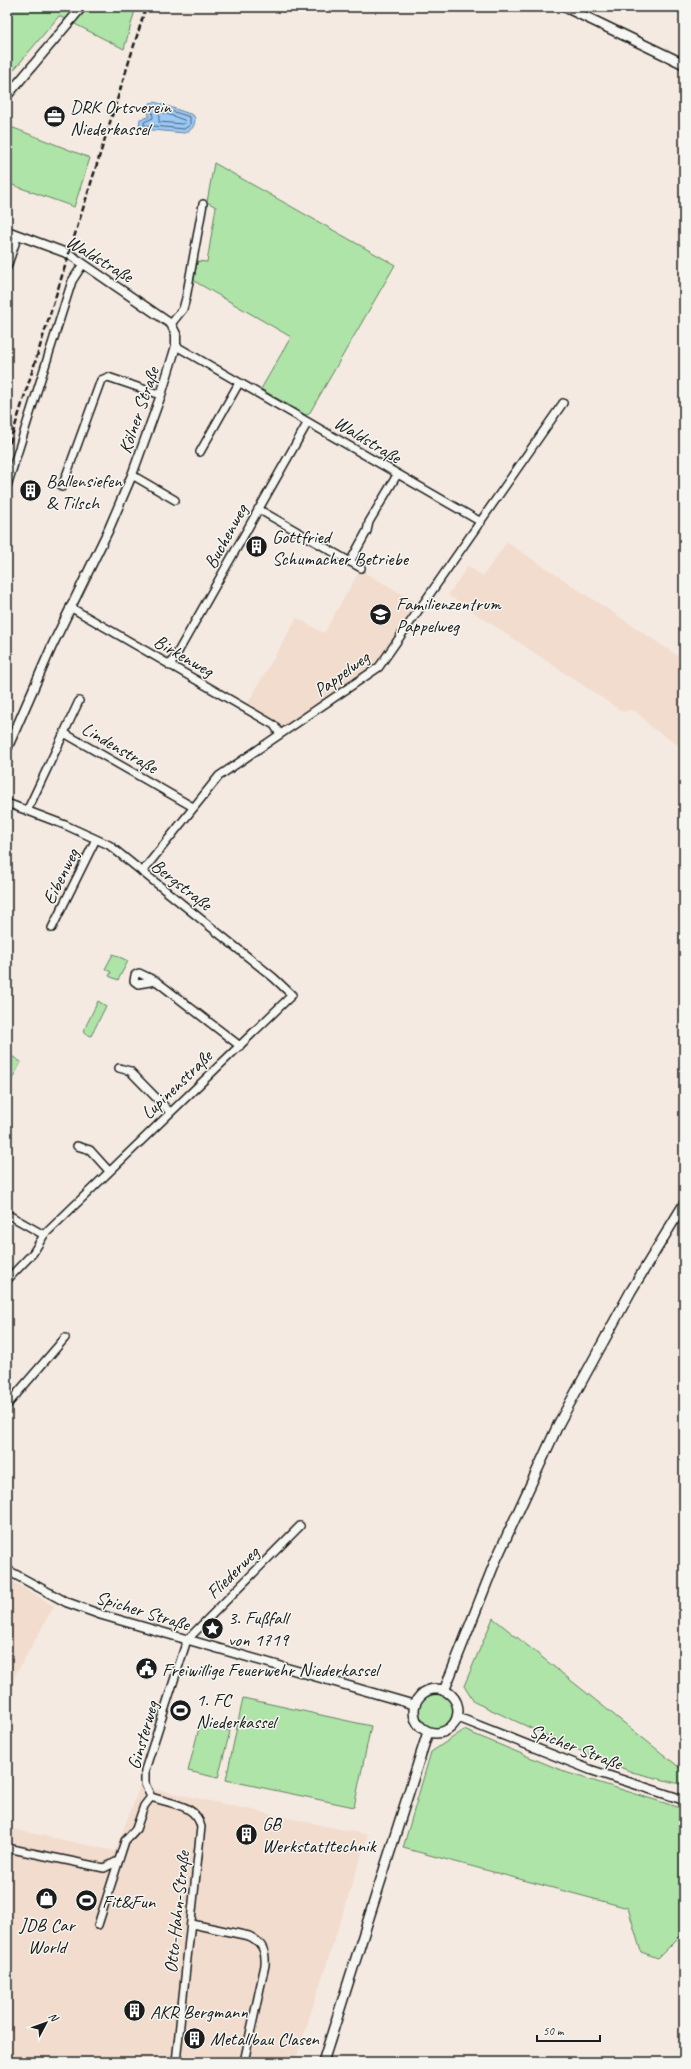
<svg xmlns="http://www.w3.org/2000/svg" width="691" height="2069" viewBox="0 0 691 2069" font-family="Caveat,sans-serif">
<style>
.built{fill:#f2dccd}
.green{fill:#aee4a7;stroke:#658062}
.water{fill:#9ac9f6;stroke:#68849f}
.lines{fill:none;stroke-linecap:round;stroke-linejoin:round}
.shore{stroke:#4e6173;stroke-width:1}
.minor-casing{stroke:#1c1c1c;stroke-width:10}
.tertiary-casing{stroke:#1c1c1c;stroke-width:11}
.secondary-casing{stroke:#1c1c1c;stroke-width:12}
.minor{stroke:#f6f6f2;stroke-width:7}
.tertiary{stroke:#f6f6f2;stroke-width:8}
.secondary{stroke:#f6f6f2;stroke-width:9}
.rail{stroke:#1c1c1c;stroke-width:2.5;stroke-dasharray:6 3;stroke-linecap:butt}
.labels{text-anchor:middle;stroke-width:3;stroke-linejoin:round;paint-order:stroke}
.poi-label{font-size:19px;fill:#1c1c1c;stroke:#f6f6f2;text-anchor:start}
.street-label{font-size:19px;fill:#1c1c1c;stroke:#f6f6f2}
</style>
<rect width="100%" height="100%" fill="#f4eae1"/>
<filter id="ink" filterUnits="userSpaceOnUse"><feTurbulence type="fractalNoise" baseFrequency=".025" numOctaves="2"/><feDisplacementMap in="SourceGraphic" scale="8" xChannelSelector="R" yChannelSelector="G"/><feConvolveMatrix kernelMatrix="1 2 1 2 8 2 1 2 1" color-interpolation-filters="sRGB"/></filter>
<g filter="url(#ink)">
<path class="built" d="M507 542 684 660V749L652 728 636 711 629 710 623 712 448 595 468 566 483 576Z
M360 570 420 604 378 665 285 728 246 706 297 618 324 633Z
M7 1578 54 1606 7 1690Z
M140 1786 368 1835 295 2062H7V1828L115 1851Z"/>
<path class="green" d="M7 7H136L124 49 59 16 7 78Z
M11 127 90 158 74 207 7 183V135Z
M214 163 395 265 309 414 306 415 261 389 291 337 194 281 197 261 207 262 216 207 207 202Z
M113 954 128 961 118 980 109 976 111 972 105 969Z
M98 1001 106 1006 91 1036 83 1032Z
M10 1055 21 1062 9 1085 7 1084V1057Z
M493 1618 684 1771V1785L632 1772 585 1753 474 1702 464 1686Z
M418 1711a18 18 0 1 1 36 0a18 18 0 1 1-36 0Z
M243 1698 371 1726 354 1807 226 1780Z
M200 1724 230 1731 218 1778 188 1771Z
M464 1730 568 1773 684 1809V1932L658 1958 641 1952 628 1908 403 1848 431 1752Z"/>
<path class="water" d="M155 102 193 115 195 118C195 126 192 131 184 133L142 129 139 126 140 119 149 117 148 107 150 103Z"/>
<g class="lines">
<path class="shore" d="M155 106 190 117V125L184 129 144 125V122L153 118 152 108Z
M161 112 184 120 185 123 183 124 159 122V114Z"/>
<defs>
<path id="minor" d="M7 267 18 235
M171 324 183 309 186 298 203 204
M176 346 481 522
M200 452 239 383
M132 475 175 500
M7 486 72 281 83 264
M62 487 101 380 108 377 161 395
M258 509 361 568
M350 562 367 531 369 522 397 475
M70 607 274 725 280 734
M170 666 308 422
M64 733 79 701
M7 803 65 825 109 845 274 978 292 995 44 1235 33 1253 7 1280
M27 811 64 733 193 807
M142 872 219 776 379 667 563 403
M52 928 96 839
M156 981 138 984 134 981 135 975 139 973 156 981 240 1046
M119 1068 130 1071 170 1112
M77 1146 90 1150 109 1171
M7 1214 44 1235
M7 1405 65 1338
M151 1797 145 1784V1770L187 1640 300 1526
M151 1797C171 1804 196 1804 201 1827L176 2062
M7 1848 104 1868 118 1861
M192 1924 249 1936C262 1942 266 1951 265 1965L244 2062
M98 1925 125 1841 136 1829 144 1806 151 1797"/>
<path id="tertiary" d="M7 96 82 7
M7 231 69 254 171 324 176 334V346L161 395 132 475 108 531 52 646 7 749
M7 1570 66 1602 102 1615 415 1705
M457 1717 591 1770 684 1800"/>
<path id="secondary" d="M565 7 684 64
M414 1711a22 22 0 1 1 44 0a22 22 0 1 1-44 0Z
M444 1691 495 1562 559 1423 631 1291 684 1204
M323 2062 428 1732"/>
</defs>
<use href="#minor" class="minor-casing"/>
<use href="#tertiary" class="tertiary-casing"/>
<use href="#secondary" class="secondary-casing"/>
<use href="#minor" class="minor"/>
<use href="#tertiary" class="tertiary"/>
<use href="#secondary" class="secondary"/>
<path class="rail" d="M7 452 146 7"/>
</g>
</g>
<defs>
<symbol id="office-disc" viewBox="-11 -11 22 22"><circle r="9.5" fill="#1c1c1c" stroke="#f6f6f2"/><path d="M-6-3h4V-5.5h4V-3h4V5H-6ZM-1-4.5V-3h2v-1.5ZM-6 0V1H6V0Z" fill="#fff"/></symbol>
<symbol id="building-disc" viewBox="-11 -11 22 22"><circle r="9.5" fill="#1c1c1c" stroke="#f6f6f2"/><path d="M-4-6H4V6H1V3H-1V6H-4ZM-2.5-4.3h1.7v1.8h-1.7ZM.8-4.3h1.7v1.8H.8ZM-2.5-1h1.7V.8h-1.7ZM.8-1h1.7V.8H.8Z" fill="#fff"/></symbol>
<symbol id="school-disc" viewBox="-11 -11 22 22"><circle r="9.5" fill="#1c1c1c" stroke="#f6f6f2"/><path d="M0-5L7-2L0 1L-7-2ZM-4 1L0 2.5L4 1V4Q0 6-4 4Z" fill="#fff"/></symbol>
<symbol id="sight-disc" viewBox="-11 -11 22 22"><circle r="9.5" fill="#1c1c1c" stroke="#f6f6f2"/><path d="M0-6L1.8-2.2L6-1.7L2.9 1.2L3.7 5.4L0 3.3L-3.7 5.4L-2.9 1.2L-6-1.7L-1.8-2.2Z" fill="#fff"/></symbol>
<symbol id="civic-disc" viewBox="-11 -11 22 22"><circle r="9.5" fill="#1c1c1c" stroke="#f6f6f2"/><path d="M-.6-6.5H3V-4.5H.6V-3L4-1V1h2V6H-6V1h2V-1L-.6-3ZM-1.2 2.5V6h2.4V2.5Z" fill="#fff"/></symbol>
<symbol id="stadium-disc" viewBox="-11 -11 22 22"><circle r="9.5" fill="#1c1c1c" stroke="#f6f6f2"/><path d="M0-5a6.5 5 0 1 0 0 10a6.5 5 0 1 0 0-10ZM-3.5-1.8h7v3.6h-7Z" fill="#fff"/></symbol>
<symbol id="shop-disc" viewBox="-11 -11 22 22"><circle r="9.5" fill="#1c1c1c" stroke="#f6f6f2"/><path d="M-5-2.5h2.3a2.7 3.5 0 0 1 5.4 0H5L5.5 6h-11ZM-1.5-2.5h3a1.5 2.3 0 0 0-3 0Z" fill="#fff"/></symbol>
</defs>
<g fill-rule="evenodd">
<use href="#office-disc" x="42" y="104" width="25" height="25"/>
<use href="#building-disc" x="18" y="478" width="25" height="25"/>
<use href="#building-disc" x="244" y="534" width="25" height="25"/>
<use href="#school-disc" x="368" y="602" width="25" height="25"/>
<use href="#sight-disc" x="200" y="1616" width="25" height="25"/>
<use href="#civic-disc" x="134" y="1656" width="25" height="25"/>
<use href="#stadium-disc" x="168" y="1698" width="25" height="25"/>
<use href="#building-disc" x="234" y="1822" width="25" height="25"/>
<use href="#shop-disc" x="34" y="1886" width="25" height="25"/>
<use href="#stadium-disc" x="74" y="1888" width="25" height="25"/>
<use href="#building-disc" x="122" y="1998" width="25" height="25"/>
<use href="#building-disc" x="182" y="2026" width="25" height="25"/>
</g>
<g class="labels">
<g class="poi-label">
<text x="70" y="113">DRK Ortsverein<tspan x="70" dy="22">Niederkassel</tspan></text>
<text x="46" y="487">Ballensiefen<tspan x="46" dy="22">&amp; Tilsch</tspan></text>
<text x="272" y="543">Gottfried<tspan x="272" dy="22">Schumacher Betriebe</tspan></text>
<text x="396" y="610">Familienzentrum<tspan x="396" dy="22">Pappelweg</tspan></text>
<text x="228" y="1624">3. Fußfall<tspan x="228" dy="22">von 1719</tspan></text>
<text x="162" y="1676">Freiwillige Feuerwehr Niederkassel</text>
<text x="196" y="1706">1. FC<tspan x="196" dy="22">Niederkassel</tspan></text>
<text x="262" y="1830">GB<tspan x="262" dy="22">Werkstatttechnik</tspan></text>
<text x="102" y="1908">Fit&amp;Fun</text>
<text x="47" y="1931" text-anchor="middle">JDB Car<tspan x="47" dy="22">World</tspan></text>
<text x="150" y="2018">AKR Bergmann</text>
<text x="210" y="2045">Metallbau Clasen</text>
</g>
<g class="street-label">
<text transform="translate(100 258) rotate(31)" y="7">Waldstraße</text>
<text transform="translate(138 410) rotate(-71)" y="7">Kölner Straße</text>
<text transform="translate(368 439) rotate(31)" y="7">Waldstraße</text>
<text transform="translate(225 536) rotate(-61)" y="7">Buchenweg</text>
<text transform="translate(184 655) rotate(30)" y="7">Birkenweg</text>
<text transform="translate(341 673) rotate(-36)" y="7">Pappelweg</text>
<text transform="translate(120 747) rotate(30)" y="7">Lindenstraße</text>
<text transform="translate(60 876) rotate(-64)" y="7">Eibenweg</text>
<text transform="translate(182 884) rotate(38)" y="7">Bergstraße</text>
<text transform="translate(176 1084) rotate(-44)" y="7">Lupinenstraße</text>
<text transform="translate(232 1572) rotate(-45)" y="7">Fliederweg</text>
<text transform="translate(143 1610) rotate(17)" y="7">Spicher Straße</text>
<text transform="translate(142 1735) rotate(-74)" y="7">Ginsterweg</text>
<text transform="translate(576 1746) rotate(21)" y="7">Spicher Straße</text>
<text transform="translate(176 1912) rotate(-84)" y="7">Otto-Hahn-Straße</text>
</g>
</g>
<rect width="691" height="2069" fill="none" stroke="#f6f6f2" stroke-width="24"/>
<rect x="12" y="12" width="667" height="2045" fill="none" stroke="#1c1c1c" stroke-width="1.5" filter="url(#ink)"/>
<g transform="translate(46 2023) rotate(49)" stroke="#f6f6f2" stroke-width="3" paint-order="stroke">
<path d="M0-3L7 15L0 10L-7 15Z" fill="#1c1c1c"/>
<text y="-6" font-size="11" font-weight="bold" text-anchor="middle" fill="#1c1c1c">N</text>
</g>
<path d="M537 2035v6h63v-6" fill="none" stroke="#1c1c1c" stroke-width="2"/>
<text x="543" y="2035" font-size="12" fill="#1c1c1c" stroke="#f6f6f2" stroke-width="3" paint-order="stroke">50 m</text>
</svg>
